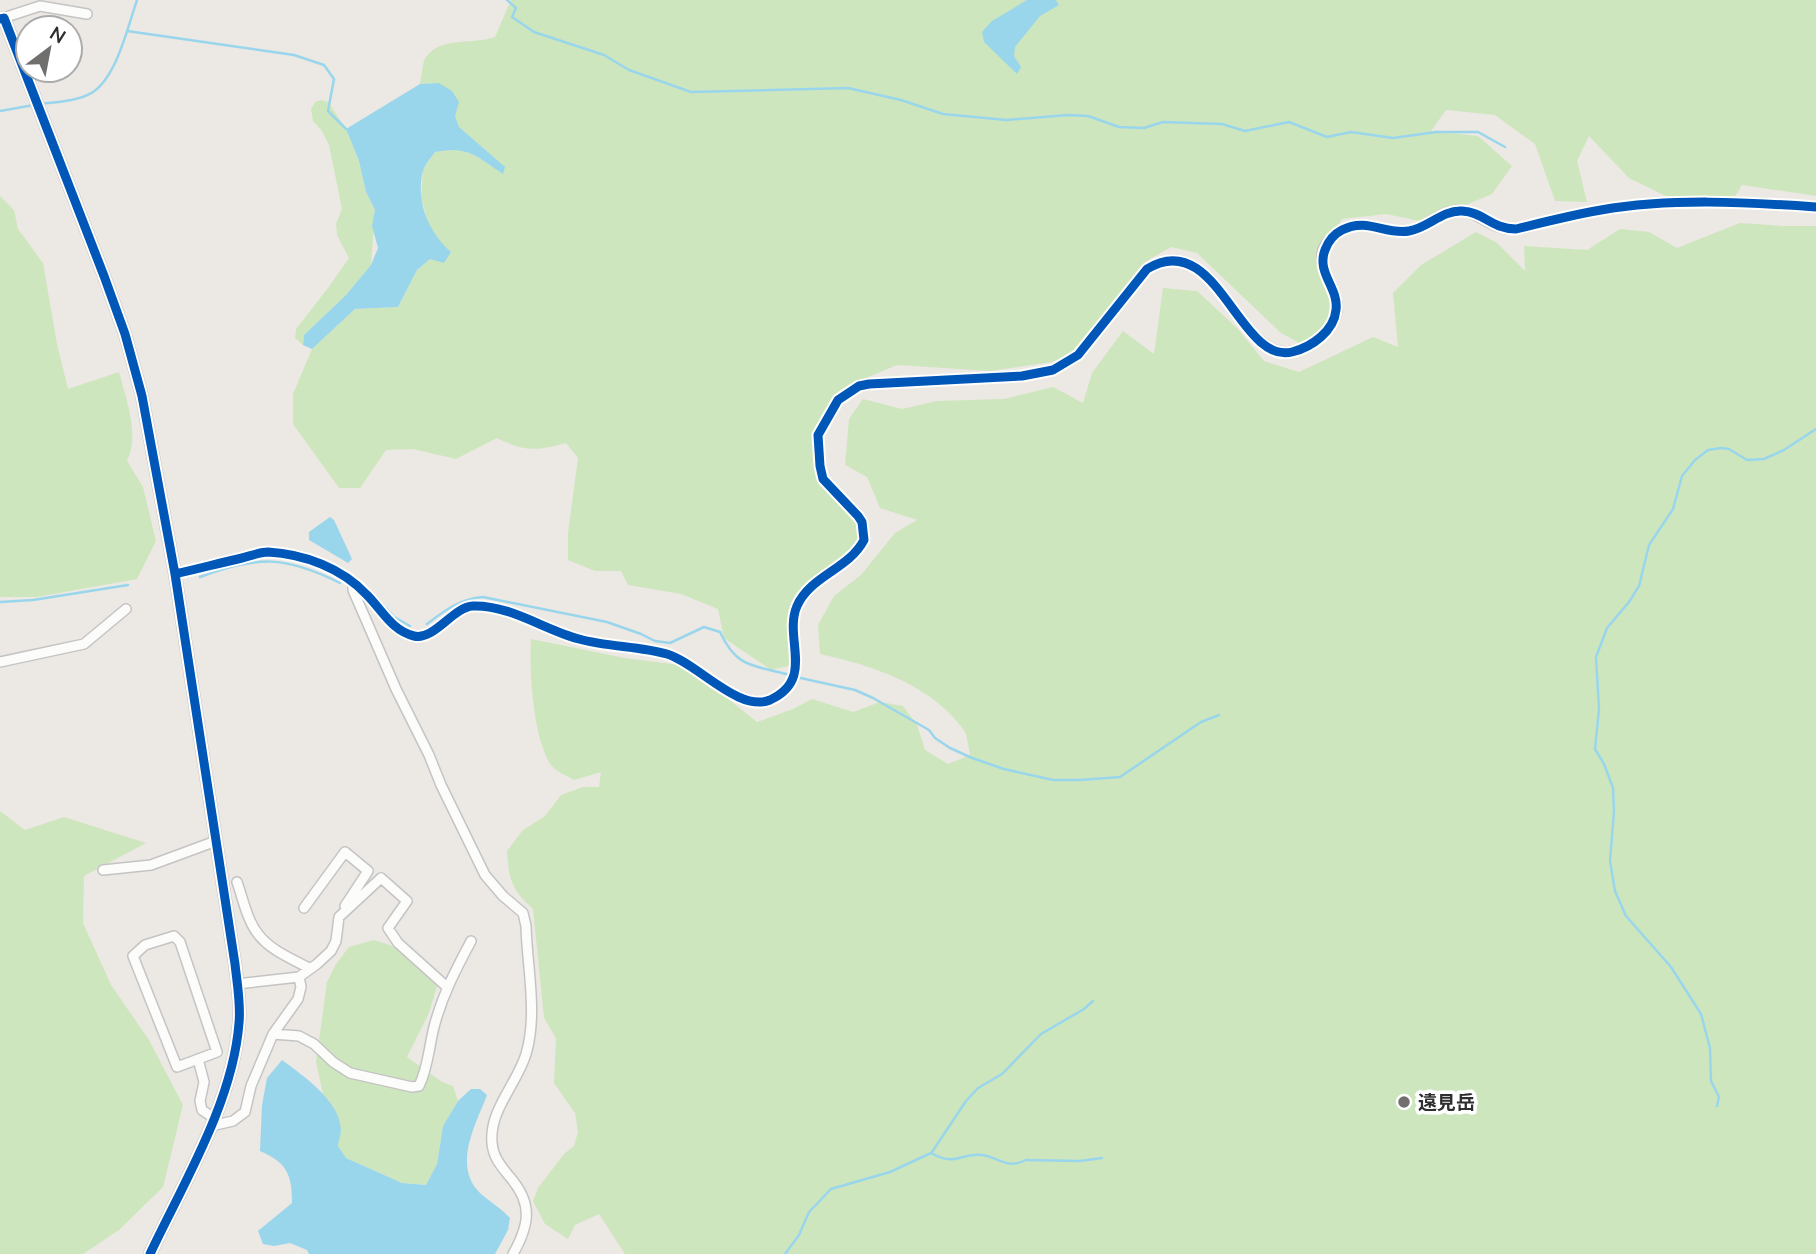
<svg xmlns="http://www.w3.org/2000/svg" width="1816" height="1254" viewBox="0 0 1816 1254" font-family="'Nunito Sans','Noto Sans JP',sans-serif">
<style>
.green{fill:#cee6be}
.water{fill:#99d6ec}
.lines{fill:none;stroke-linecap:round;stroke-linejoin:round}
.stream{stroke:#99d6ec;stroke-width:2.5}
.minor-tunnel{stroke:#c6c3c0;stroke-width:9;stroke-dasharray:9 4.5;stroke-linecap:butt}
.minor-casing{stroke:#c5c4c5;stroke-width:12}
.tertiary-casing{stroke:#c5c4c5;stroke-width:14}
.minor{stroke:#fcfcfb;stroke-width:9}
.tertiary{stroke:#fcfcfb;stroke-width:10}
.cycleway-casing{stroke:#fff;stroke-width:13}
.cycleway{stroke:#0057b8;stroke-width:9}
.poi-dot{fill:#706f6e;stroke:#fff;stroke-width:2.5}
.labels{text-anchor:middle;stroke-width:7;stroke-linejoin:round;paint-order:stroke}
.poi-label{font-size:19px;font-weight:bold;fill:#2e2e2e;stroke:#fff;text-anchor:start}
</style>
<rect width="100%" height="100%" fill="#ece8e4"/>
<path class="green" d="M511 0H1816V196L1742 185 1732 201 1682 204 1629 178 1589 136 1577 161 1587 202 1555 201 1535 144 1495 115 1446 110 1431 131 1478 136 1512 166 1492 194 1425 222 1386 214 1342 219 1322 253 1337 310 1322 332 1301 344 1281 333 1197 253 1171 247 1145 262 1075 353 1052 362 990 371 897 365 861 380 828 406 817 436 821 484 845 508 861 531V550L815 587 798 610 797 664 771 670 724 638 718 609 681 594 628 585 621 571H595L568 560V533L578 458 566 443C535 451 526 452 497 438L456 459 413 449 386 450 360 488H339L293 424V394L312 349 355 309 398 307 417 270 430 259 451 252 436 240 428 223 421 197 423 169 435 152C469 146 475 156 503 173L504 167 459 127 439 83 420 84C422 76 422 62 426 57 441 36 473 45 495 37Z
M321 100 328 102 346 129 359 161 366 192 375 210 371 265 346 295 304 335 303 345 295 338 296 329 328 288 349 258 337 235 336 224 342 209 329 145 322 131 313 121 311 109 315 102Z
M0 196 14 210 18 229 43 263 57 344 68 389 119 372C126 399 140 435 127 461L143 487 156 541 137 579 37 597H0Z
M1740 223 1782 226H1816V1254H625L599 1214 575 1225 568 1239 545 1224 533 1201 538 1188 564 1154 574 1146 578 1132 575 1113 554 1083 556 1038 544 1018 533 909C511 889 509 880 507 851L523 830 545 816 561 795 583 787H599L601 772 574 780C567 776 555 771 551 765 533 738 529 671 531 639L625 658 687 666 757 722 793 709 812 699 853 712 880 702 903 706 917 725 925 750 948 764 970 755C968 747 968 735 963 729 930 684 871 665 820 654L818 625 834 596 861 575 895 533 917 520 880 508 867 477 845 465 849 419 863 399 902 409 937 401 1004 399 1053 387 1083 403 1092 373 1123 331 1154 354 1163 288 1197 291 1237 328 1264 361 1299 372 1373 337 1398 347 1393 293 1421 265 1476 232 1497 243 1525 271 1524 246 1587 250 1620 229 1649 232 1677 248Z
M0 811 25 830 64 817 146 843 84 876 83 923 111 985 149 1040 183 1105 163 1187 119 1230 83 1254H0Z
M374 940C410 951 416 955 437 986L429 1013 407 1057 442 1082 453 1086 458 1101 443 1126 437 1164 426 1185 402 1183 346 1158 338 1146 330 1102 323 1094 316 1062 327 982 336 964 349 947Z"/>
<path class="water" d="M1027 0H1056L1059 5 1040 16 1015 47 1014 56 1021 67 1017 74 984 42 982 32 992 21Z
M439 83 452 91 459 102 455 116 459 127 505 167 503 174C476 156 469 146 435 152 431 158 425 164 423 171 415 201 429 233 451 252L444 263 430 259 417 270 398 307 355 309 312 349 303 345 304 335 346 295 371 265 378 248 372 226 375 210 366 192 359 161 346 129 420 84Z
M330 517 334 520 352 559 348 563 309 540V532Z
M282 1060C303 1076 340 1100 341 1130 341 1135 338 1141 338 1146L346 1158 402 1183 426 1185 437 1164 443 1126 458 1101 471 1089H480L487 1095C476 1124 452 1166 480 1193 490 1202 501 1208 510 1218L508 1230 495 1254H309L307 1250 290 1243 274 1246 263 1244 258 1231 292 1203C292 1174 287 1163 260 1151L262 1105 267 1078Z"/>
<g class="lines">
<path class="stream" d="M507 0 516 8 512 17 534 32 604 55 629 70 691 92 848 88 901 100 943 114 1006 120 1068 115 1088 116 1119 127 1144 128 1163 122 1222 124 1245 131 1289 122 1327 137 1351 132 1393 138 1436 132H1478L1505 147
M127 31 294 55 324 65 334 79 328 111 346 129
M40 104C56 102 80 101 93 92 117 76 128 26 137 0
M0 111 34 105
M200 577C258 556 284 555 340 583
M372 593 394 617 410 626
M0 602 33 600 128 585
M427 624C445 610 460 599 483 597L607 622 641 634 655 641 670 643 704 627 720 632C737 669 754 665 790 675
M796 677 855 690 873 698 929 730 935 738 950 748 972 758 1004 769 1053 780H1080L1120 777 1201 722 1219 715
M1717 1106 1719 1097 1711 1081 1710 1048 1701 1014 1671 967 1626 916 1615 891 1610 861 1614 811 1613 788 1604 764 1595 749 1599 709 1596 657 1607 628 1629 602 1639 586 1649 545 1673 509 1682 476 1695 460 1708 450 1721 448 1729 449 1747 460 1764 459 1784 450 1816 429
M932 1152 966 1101 978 1088 1002 1074 1041 1034 1084 1009 1093 1001
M785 1254 799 1235 809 1212 831 1189 890 1172 931 1153C955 1167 960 1153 982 1155 999 1157 1006 1170 1026 1160L1080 1161 1102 1158"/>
<path class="minor-tunnel" d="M1622 207 1673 203H1755"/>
<defs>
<path id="minor" d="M0 19 40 6 87 14
M1755 203 1816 207
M175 574C197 569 220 563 242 558 250 556 260 552 268 552 304 554 342 568 367 595 382 610 392 631 414 636 434 641 453 607 473 606 511 605 544 630 579 639 607 647 639 646 667 654 697 663 739 713 770 700 816 679 783 638 797 606 810 576 849 569 864 540L862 522 858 516 823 479 820 466 818 435 838 400 859 386 869 384 1022 376 1053 370 1078 355 1147 269C1215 227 1237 356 1288 352 1308 350 1334 332 1337 310 1339 282 1301 258 1338 233 1361 216 1376 230 1399 232 1421 233 1433 215 1453 211 1474 207 1487 227 1507 229 1521 230 1535 224 1549 221 1573 216 1597 210 1622 207
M353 582V590L396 689 429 755 441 785 485 875 503 896 523 913 526 926C527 967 538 1014 526 1054 517 1084 489 1110 492 1143 493 1157 501 1166 509 1176 533 1203 530 1224 513 1254
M0 662 84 644 126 609
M103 870 151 865 216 841
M237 882C243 899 247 920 258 934 270 950 292 959 309 968
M304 908 345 852 368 871 345 906
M174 936 180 942 217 1052 177 1067 133 956 145 945Z
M237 984 299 977 317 964 331 951 336 941 339 917 381 878 407 901 388 928 398 943 447 987
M273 1034 299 1036 314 1044 333 1062 350 1073 412 1087 419 1086C428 1068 429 1047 434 1027 442 996 456 969 471 941
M198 1059 204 1082 200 1101 202 1110 214 1118
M211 1126 233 1121 245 1112 251 1086 273 1034 298 999 301 987 299 977"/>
<path id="tertiary" d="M4 18 104 276 125 334 142 396 175 574 235 964C237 983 241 1004 239 1023 233 1102 183 1184 150 1254"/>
</defs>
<use href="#minor" class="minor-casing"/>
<use href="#tertiary" class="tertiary-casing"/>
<use href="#minor" class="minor"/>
<use href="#tertiary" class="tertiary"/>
<defs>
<path id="cycleway" d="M0 19 4 18 104 276 125 334 142 396 175 574 235 964C237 983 241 1004 239 1023 233 1102 183 1184 150 1254
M175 574C197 569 220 563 242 558 250 556 260 552 268 552 304 554 342 568 367 595 382 610 392 631 414 636 434 641 453 607 473 606 511 605 544 630 579 639 607 647 639 646 667 654 697 663 739 713 770 700 816 679 783 638 797 606 810 576 849 569 864 540L862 522 858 516 823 479 820 466 818 435 838 400 859 386 869 384 1022 376 1053 370 1078 355 1147 269C1217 226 1239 365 1292 352 1312 347 1334 331 1336 310 1339 288 1316 273 1325 250 1328 242 1334 234 1342 230 1368 217 1384 235 1409 231 1428 228 1442 210 1462 211 1484 212 1491 229 1516 229 1544 222 1572 215 1601 210 1671 198 1745 202 1816 207"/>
</defs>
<use href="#cycleway" class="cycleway-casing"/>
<use href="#cycleway" class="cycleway"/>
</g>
<circle class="poi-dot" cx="1404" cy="1102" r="7"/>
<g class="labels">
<g class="poi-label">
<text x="1418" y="1109">遠見岳</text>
</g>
</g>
<g transform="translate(49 49) rotate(32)"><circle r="33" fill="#ffffff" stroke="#ababab" stroke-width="2"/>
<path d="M0-5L12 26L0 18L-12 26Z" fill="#706f6e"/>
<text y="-10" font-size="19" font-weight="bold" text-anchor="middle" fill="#2e2e2e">N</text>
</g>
</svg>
